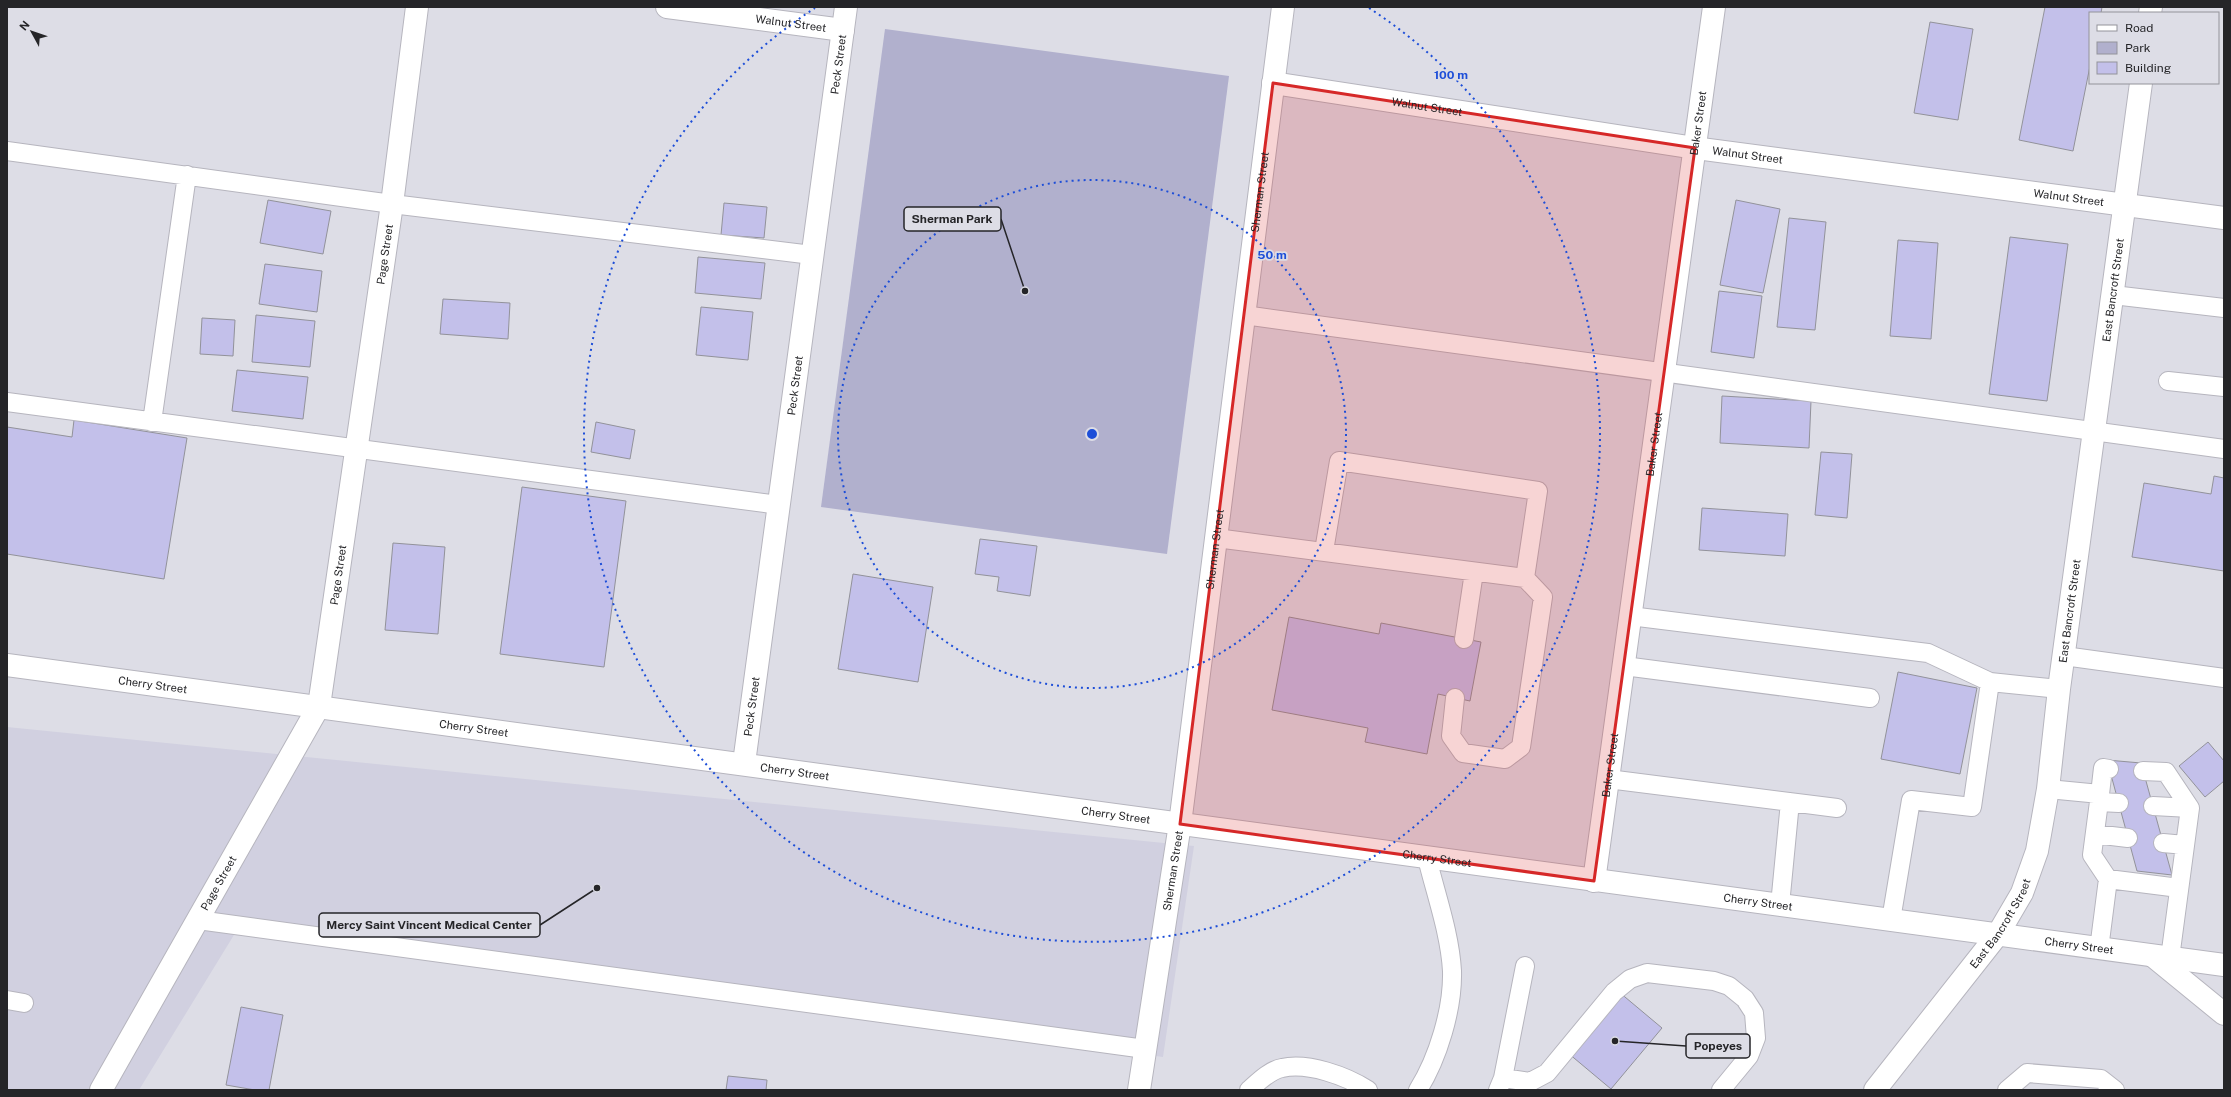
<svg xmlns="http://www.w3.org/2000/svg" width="2231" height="1097" viewBox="0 0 2231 1097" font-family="'Public Sans',sans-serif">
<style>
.built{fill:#d1d0e0}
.green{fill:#b1b0cd}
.building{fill:#c3c0ea;stroke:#92929a}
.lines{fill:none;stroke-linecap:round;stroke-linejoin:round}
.lane-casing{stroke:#b6b5be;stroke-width:20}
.street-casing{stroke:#b6b5be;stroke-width:24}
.secondary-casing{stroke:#b6b5be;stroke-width:24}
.lane{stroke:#fff;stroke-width:18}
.street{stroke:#fff;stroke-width:22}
.secondary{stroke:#fff;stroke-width:22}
.marked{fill:#d62828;fill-opacity:0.2;stroke:#d62828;stroke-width:3;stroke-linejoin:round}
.ring{fill:none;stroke:#1d4ed8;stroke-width:2;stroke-dasharray:2 4}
.labels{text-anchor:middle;stroke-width:3.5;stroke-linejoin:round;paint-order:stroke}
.street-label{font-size:11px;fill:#252528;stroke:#dddde6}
.centre{fill:#1d4ed8;stroke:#dddde6;stroke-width:2}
.ring-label{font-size:12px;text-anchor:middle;font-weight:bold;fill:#1d4ed8;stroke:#dddde6;stroke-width:3.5;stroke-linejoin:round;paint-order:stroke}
.leader{fill:none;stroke:#252528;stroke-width:1.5}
.callout-dot{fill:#252528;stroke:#dddde6;stroke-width:1.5}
.callout{fill:#dddde6;stroke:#252528;stroke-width:1.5}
.callout-label{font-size:12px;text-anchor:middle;font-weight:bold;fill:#252528}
</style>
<rect width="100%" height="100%" fill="#dddde6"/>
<path class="built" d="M7 727 1194 846 1163 1057 237 930 139 1090H7Z"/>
<path class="green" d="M885 29 1229 76 1167 554 821 507Z"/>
<path class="building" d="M2045 7H2102L2101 13H2090V66L2073 151 2019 140Z
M1930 22 1973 29 1958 120 1914 113Z
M268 200 331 211 323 254 260 243Z
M1736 200 1780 209 1763 293 1720 285Z
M724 203 767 207 764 238 721 235Z
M1789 218 1826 222 1815 330 1777 327Z
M2010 237 2068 244 2047 401 1989 394Z
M1898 240 1938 243 1931 339 1890 336Z
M698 257 765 263 761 299 695 293Z
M265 264 322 271 317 312 259 304Z
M1719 291 1762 296 1754 358 1711 352Z
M443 299 510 303 508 339 440 334Z
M701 307 753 312 748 360 696 355Z
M256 315 315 321 310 367 252 362Z
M202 318 235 320 233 356 200 354Z
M237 370 308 377 303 419 232 411Z
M1722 396 1811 401 1809 448 1720 443Z
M74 420 187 438 164 579 7 554V427L72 437Z
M596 422 635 430 630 459 591 452Z
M1821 452 1852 454 1847 518 1815 515Z
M2214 476 2224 478V571L2132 557 2144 483 2211 494Z
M522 487 626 501 604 667 500 654Z
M1702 508 1788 514 1785 556 1699 550Z
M980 539 1037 546 1030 596 997 591 999 577 975 574Z
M393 543 445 547 438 634 385 630Z
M853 574 933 587 918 682 838 669Z
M1289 617 1379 634 1381 623 1481 642 1470 701 1438 694 1427 754 1365 742 1368 728 1272 710Z
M1898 672 1977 688 1960 774 1881 759Z
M2208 742 2224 761V781L2205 797 2179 766Z
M2107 760 2141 763 2172 875 2137 871Z
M1619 992 1662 1028 1611 1089 1568 1053Z
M241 1007 283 1015 269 1090H255L226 1085Z
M728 1076 767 1080 766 1090H726Z"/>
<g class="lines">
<defs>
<path id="lane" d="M7 151 392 204 812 255
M2113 295 2224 308
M1244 315 2224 449
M2168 381 2224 387
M7 402 779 505
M152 422 187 175
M1216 538 1525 578 1538 491 1339 461 1324 551
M1630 616 1928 653 1990 682 2059 689
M1464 639 1474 572
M2064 656 2224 678
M1624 666 1870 698
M1455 698 1451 736 1463 753 1505 759 1521 747 1543 597 1525 578
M2143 771 2166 772 2190 808 2170 958
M1608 779 1837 808
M2048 789 2100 794 2092 855 2108 879 2099 949
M2100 794 2103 768 2109 769
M2099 802 2119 803
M2153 806 2190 808
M2095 834 2128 838
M2163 843 2185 845
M2108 879 2179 888
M1780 905 1790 802
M198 920 1145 1049
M1891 920 1911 800 1972 807 1990 682
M7 1000 24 1003
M1503 1078 1530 1082 1547 1073 1614 992 1630 979 1647 973 1714 981 1729 986 1745 999 1754 1013 1756 1038 1749 1056 1721 1090
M1249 1090C1258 1082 1270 1070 1282 1068 1308 1062 1346 1076 1368 1090
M1418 1090C1438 1058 1453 1009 1452 971 1450 934 1436 895 1427 858
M1498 1090 1503 1078 1525 966
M2007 1090 2027 1073 2101 1079 2115 1090"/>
<g id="street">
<path id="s1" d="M667 7 843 30"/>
<path id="s2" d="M1273 83 1695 148 2224 218"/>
<path id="s3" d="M744 763 846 7"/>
<path id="s4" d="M1594 881 1714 7"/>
<path id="s5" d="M101 1090 319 706 392 204 417 7"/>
<path id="s6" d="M1139 1090 1180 824"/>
</g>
<g id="secondary">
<path d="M2150 13 2151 7"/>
<path id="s7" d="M7 665 2224 965"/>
<path id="s8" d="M1180 824 1283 7"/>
<path d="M2153 956 2224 1014"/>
<path id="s9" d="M1875 1090 1998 934 2022 893 2037 851 2048 789 2059 689 2141 83"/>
</g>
</defs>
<use href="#lane" class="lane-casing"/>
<use href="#street" class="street-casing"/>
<use href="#secondary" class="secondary-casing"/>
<use href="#lane" class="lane"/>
<use href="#street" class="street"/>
<use href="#secondary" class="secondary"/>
</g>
<path class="marked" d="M1273 83 1695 148 1594 881 1180 824Z"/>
<g class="ring">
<circle cx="1092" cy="434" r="254"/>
<path d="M1369 8A508 508 0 1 1 815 8"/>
</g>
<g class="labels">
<g class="street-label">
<text dy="4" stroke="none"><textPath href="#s1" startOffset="125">Walnut Street</textPath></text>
<text dy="4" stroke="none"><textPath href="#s3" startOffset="705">Peck Street</textPath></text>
<text dy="4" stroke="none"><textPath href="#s2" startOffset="156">Walnut Street</textPath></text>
<text dy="4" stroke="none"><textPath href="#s4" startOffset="765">Baker Street</textPath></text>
<text dy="4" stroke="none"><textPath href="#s2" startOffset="480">Walnut Street</textPath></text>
<text dy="4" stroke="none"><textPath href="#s8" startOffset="637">Sherman Street</textPath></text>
<text dy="4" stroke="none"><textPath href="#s2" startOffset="804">Walnut Street</textPath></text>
<text dy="4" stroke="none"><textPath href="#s5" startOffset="898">Page Street</textPath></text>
<text dy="4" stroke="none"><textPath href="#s9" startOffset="857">East Bancroft Street</textPath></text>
<text dy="4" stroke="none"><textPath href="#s3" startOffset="381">Peck Street</textPath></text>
<text dy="4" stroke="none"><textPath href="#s4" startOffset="441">Baker Street</textPath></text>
<text dy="4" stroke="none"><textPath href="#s8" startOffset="277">Sherman Street</textPath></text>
<text dy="4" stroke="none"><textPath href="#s5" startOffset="574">Page Street</textPath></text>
<text dy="4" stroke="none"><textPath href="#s9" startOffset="533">East Bancroft Street</textPath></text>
<text dy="4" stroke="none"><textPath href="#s7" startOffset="147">Cherry Street</textPath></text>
<text dy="4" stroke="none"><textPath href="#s3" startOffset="57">Peck Street</textPath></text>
<text dy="4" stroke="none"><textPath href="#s7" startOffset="471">Cherry Street</textPath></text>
<text dy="4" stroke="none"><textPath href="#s4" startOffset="117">Baker Street</textPath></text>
<text dy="4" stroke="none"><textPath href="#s7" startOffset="795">Cherry Street</textPath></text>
<text dy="4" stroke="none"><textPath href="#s7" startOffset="1119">Cherry Street</textPath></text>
<text dy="4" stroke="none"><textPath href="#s7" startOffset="1443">Cherry Street</textPath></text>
<text dy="4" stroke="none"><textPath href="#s6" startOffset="222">Sherman Street</textPath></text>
<text dy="4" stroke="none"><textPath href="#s5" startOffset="238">Page Street</textPath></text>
<text dy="4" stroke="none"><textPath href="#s7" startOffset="1767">Cherry Street</textPath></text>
<text dy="4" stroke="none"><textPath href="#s9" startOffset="209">East Bancroft Street</textPath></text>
<text dy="4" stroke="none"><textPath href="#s7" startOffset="2091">Cherry Street</textPath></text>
</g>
</g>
<circle cx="1092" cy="434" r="6" class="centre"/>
<g class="ring-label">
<text x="1451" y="79">100 m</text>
<text x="1272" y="259">50 m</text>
</g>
<path class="leader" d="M1025 291L1001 219M597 888L540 925M1615 1041L1686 1046"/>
<g class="callout-dot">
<circle cx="1025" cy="291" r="4"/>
<circle cx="597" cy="888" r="4"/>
<circle cx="1615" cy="1041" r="4"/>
</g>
<g class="callout">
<rect x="904" y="207" width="97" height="24" rx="4"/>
<rect x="319" y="913" width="221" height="24" rx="4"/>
<rect x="1686" y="1034" width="64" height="24" rx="4"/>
</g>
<g class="callout-label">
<text x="952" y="223">Sherman Park</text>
<text x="429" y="929">Mercy Saint Vincent Medical Center</text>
<text x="1718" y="1050">Popeyes</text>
</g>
<rect width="2231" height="1097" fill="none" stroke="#252528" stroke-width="16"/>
<rect x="2089" y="12" width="130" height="72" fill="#dddde6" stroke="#93939a"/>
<rect x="2097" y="25" width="20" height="6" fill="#ffffff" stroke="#93939a"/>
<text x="2125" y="32" font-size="12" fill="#252528">Road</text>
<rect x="2097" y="42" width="20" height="12" fill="#b1b0cd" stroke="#93939a"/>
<text x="2125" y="52" font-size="12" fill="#252528">Park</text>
<rect x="2097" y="62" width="20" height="12" fill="#c3c0ea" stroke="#93939a"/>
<text x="2125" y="72" font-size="12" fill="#252528">Building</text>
<g transform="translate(32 32) rotate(310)" stroke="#dddde6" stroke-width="3" paint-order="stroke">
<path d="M0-3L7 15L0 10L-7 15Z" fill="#252528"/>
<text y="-6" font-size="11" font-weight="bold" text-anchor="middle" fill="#252528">N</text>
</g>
</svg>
